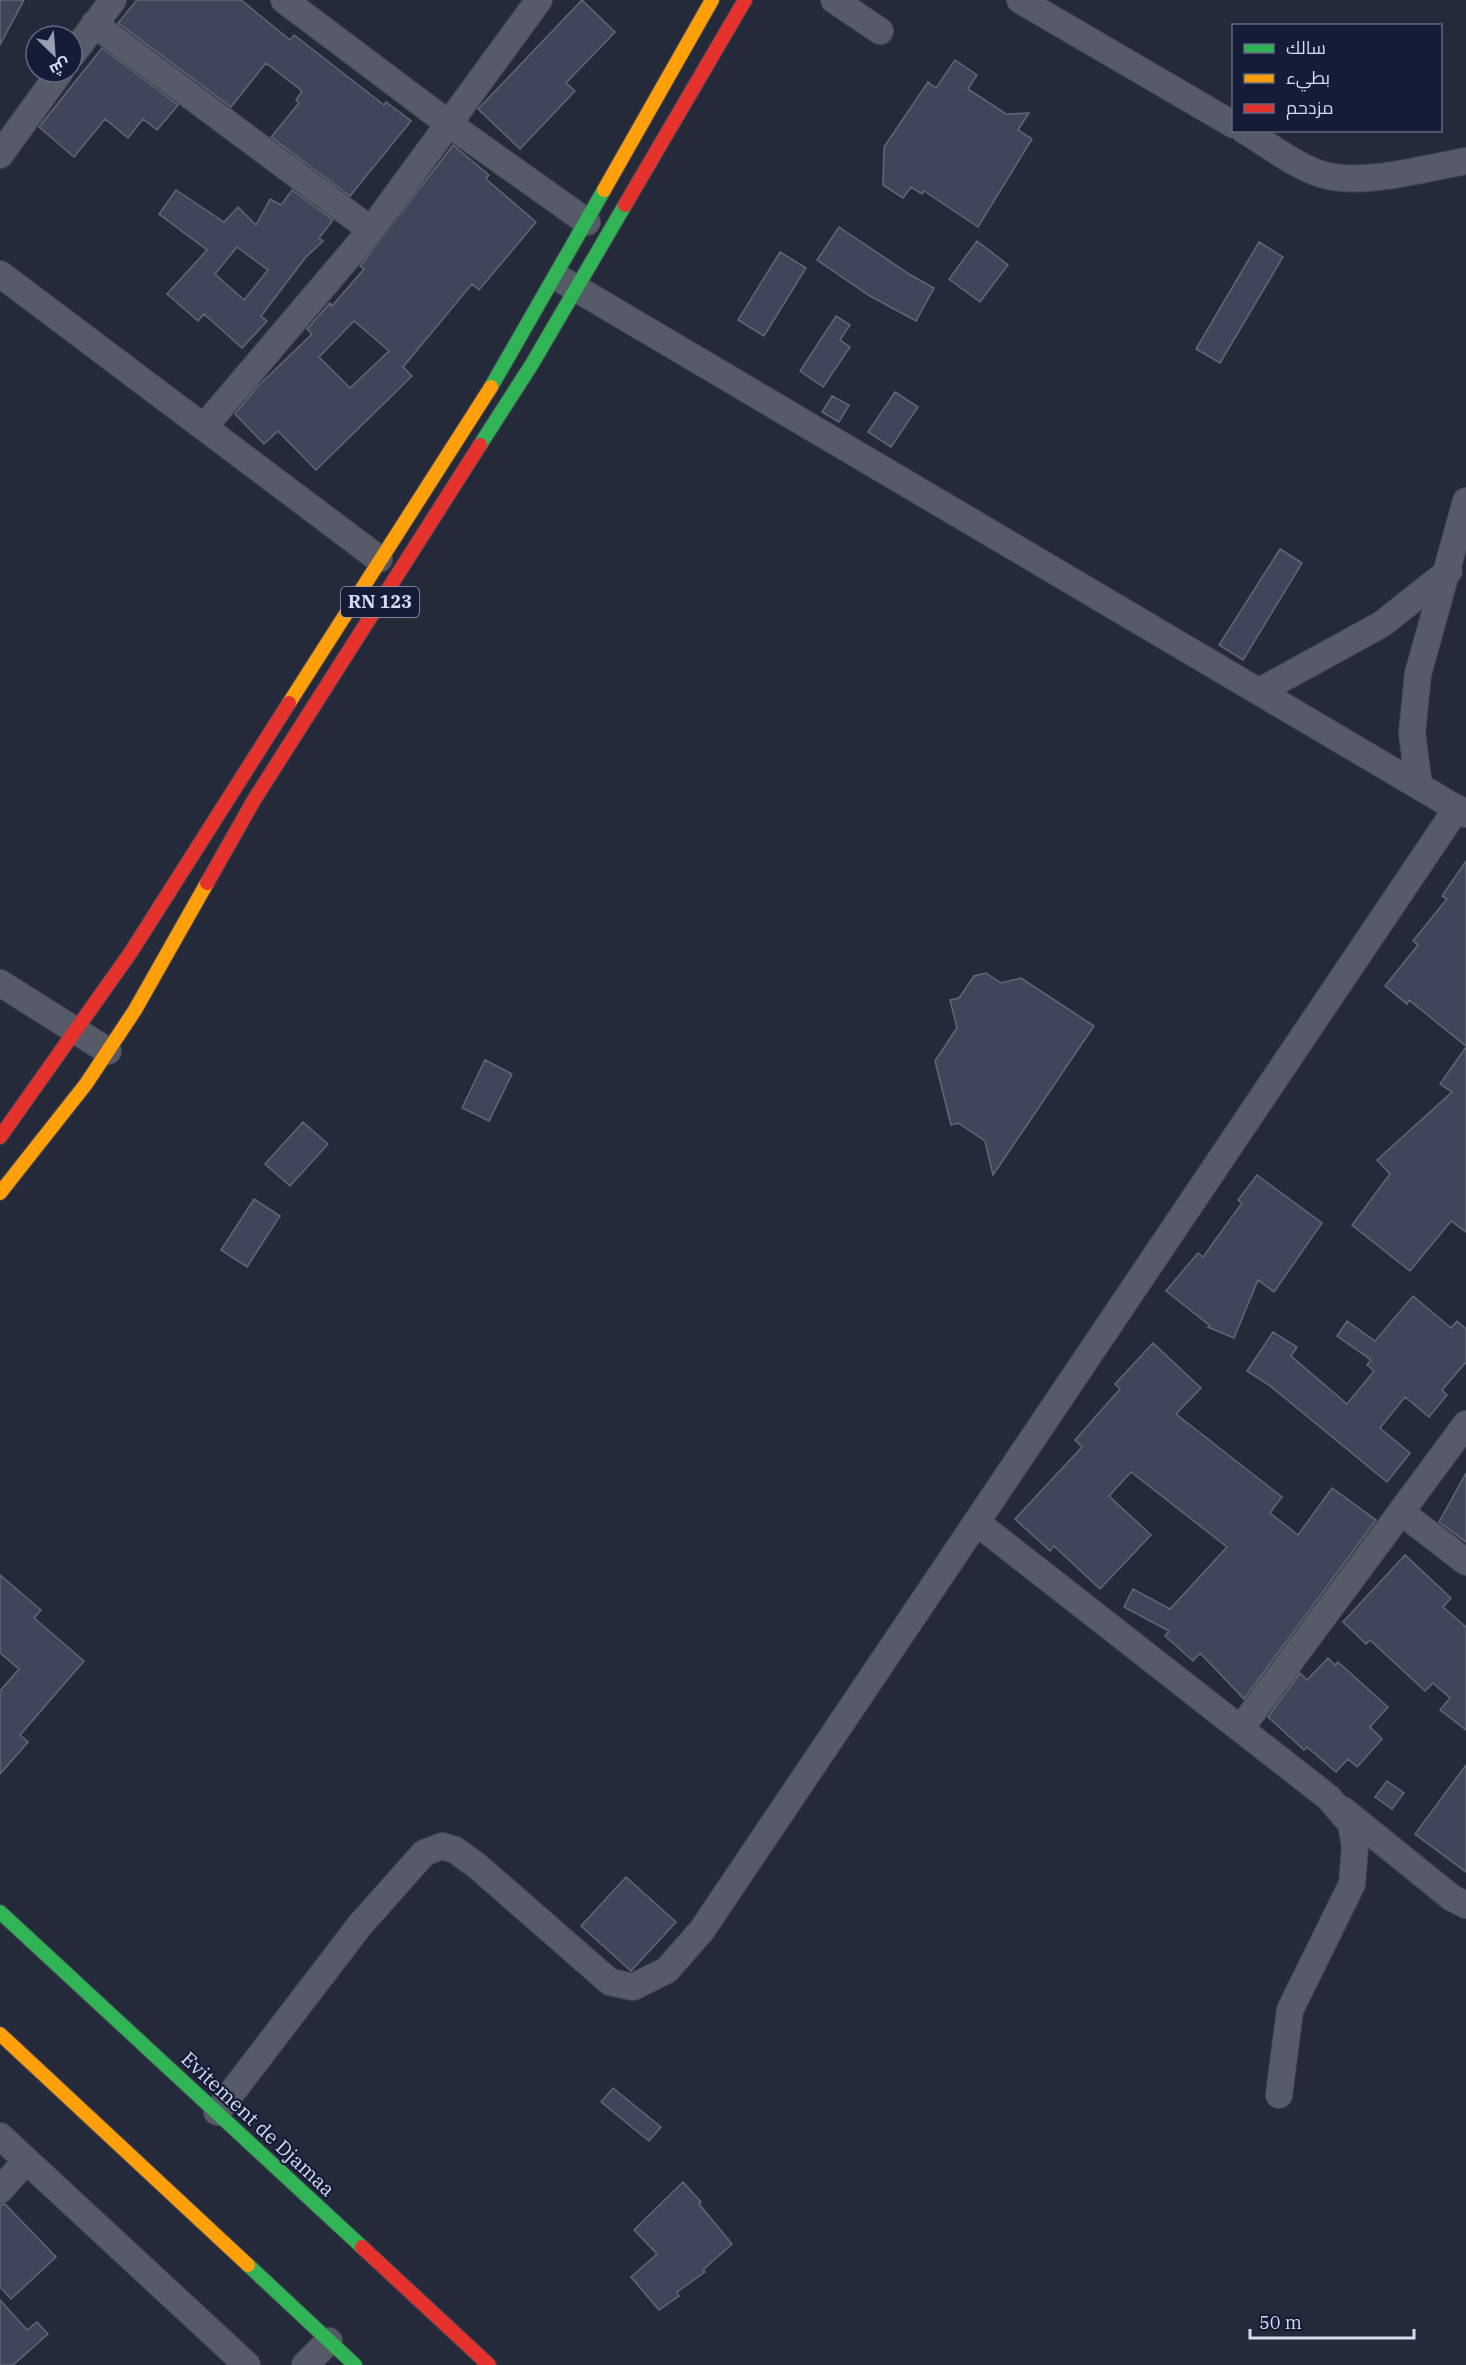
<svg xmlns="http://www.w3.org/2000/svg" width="1466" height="2365" viewBox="0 0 1466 2365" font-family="'IBM Plex Serif',Cairo,serif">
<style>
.building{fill:#3f465c;stroke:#626775;stroke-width:1.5;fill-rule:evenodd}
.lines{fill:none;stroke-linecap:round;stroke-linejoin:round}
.street-casing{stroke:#444856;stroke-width:28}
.fast-casing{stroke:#444856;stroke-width:16}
.slow-casing{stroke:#444856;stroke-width:16}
.jam-casing{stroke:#444856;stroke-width:16}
.street{stroke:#575b67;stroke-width:26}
.fast{stroke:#30b455;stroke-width:14}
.slow{stroke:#ff9f0a;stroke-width:14}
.jam{stroke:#e5322d;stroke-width:14}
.labels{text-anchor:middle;stroke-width:4.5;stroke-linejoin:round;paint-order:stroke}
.shield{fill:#141c37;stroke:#9ba2b8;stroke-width:1.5}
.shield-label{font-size:18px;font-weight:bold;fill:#d5dcef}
.street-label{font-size:20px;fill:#d5dcef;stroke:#141c37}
</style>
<rect width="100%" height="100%" fill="#252a3a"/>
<path class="building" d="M0 0H24L0 45Z
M137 0H241L290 40 294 35 384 105 386 102 411 121 350 196 271 137 299 103 296 100 302 91 266 63 231 107 118 23Z
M582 0 615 32 566 83 575 91 520 149 478 109Z
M102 48 178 105 157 130 143 119 128 138 105 119 74 157 39 127Z
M955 60 977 75 968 89 1006 114 1029 113 1018 130 1032 139 978 227 924 191 922 194 911 187 903 198 883 185 884 147 928 82 936 88Z
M453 145 489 175 486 179 536 222 479 290 472 284 403 367 412 376 316 470 278 431 264 444 235 414 257 387 312 334 307 329 330 303 332 306 364 269 360 266ZM354 321 389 351 350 388 319 357Z
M176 190 224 222 238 207 256 225 270 199 281 205 292 190 333 220 319 238 323 241 306 257 261 316 267 321 242 348 204 314 198 321 167 294 207 250 159 214ZM237 247 268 270 244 300 215 274Z
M839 227 909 274 934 288 916 321 870 296 817 260Z
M977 241 1008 265 980 302 949 279Z
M1259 242 1283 257 1220 363 1196 349Z
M780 252 806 268 764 336 738 320Z
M836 316 850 325 840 340 850 347 823 387 800 371Z
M895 392 918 407 891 447 868 432Z
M832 396 849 405 839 422 822 412Z
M1280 549 1302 563 1243 660 1219 645Z
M1466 861V1046L1409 1000 1407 1004 1385 986 1418 945 1413 941 1447 899 1442 896Z
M986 973 1001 983 1021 978 1094 1026 993 1175 985 1141 958 1123 951 1125 935 1061 957 1028 950 1000 959 998 974 976Z
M1466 1047V1232L1451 1221 1410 1271 1352 1225 1390 1174 1377 1160 1452 1092 1440 1084Z
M485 1060 512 1074 489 1121 462 1108Z
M303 1122 328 1144 290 1186 265 1164Z
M1257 1175 1322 1223 1274 1292 1258 1280 1234 1338 1208 1327 1209 1325 1166 1291 1198 1253 1203 1257 1242 1203 1238 1200Z
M254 1199 280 1216 247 1267 221 1250Z
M1413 1296 1451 1328 1457 1321 1466 1329V1362L1442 1390 1447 1395 1429 1417 1405 1397 1380 1428 1410 1453 1387 1482 1269 1385 1247 1371 1273 1332 1297 1347 1291 1356 1347 1404 1374 1371 1367 1365 1371 1360 1337 1336 1347 1321 1375 1341Z
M1153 1343 1201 1388 1176 1414 1282 1497 1270 1513 1298 1535 1332 1488 1376 1520 1244 1699 1200 1653 1193 1661 1165 1636 1169 1631 1124 1607 1133 1589 1170 1609 1227 1547 1131 1472 1109 1496 1151 1535 1100 1589 1054 1546 1050 1551 1015 1519 1082 1447 1075 1440 1120 1389 1115 1384Z
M1466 1473V1542L1439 1522Z
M1405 1555 1451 1598 1443 1607 1466 1627V1730L1440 1710 1450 1698 1433 1683 1425 1691 1370 1640 1366 1644 1343 1622Z
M0 1575 41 1610 34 1618 84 1661 20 1735 28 1742 0 1774V1691L19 1669 0 1653Z
M1328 1658 1335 1665 1338 1662 1388 1707 1370 1727 1382 1739 1357 1767 1348 1759 1336 1772 1307 1747 1304 1750 1268 1717 1300 1673 1307 1680Z
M1466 1765V1872L1415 1834Z
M1387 1781 1404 1793 1392 1809 1375 1797Z
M626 1877 676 1922 631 1971 581 1926Z
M613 2088 661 2127 649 2141 601 2102Z
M683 2182 701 2202 699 2204 732 2244 703 2270 705 2272 677 2292 679 2296 659 2310 631 2277 657 2254 634 2230Z
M5 2204 56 2257 11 2299 0 2287V2205Z
M0 2300 27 2330 37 2322 48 2334 13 2365H0Z"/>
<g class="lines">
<defs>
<path id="street" d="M284 0 449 124 587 222
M834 0 880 31
M1020 0 1234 125
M94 24 371 230
M72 55 113 0
M1244 130C1269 145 1296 167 1324 175 1365 186 1425 168 1466 161
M0 155 60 72
M0 274 379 559
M562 280 1466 814
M204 427 371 230 539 0
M1260 691 1382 624 1449 571
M1419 786 1412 733 1418 674 1466 501
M0 983 108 1051
M1401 1512 1466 1562
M976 1522 1329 1798 1351 1824 1355 1846 1352 1884 1290 2010 1279 2095
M1241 1728 1466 1424
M1343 1810 1452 1898 1466 1905
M217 2112 360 1925 424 1853 442 1846 455 1850 476 1865 610 1982 633 1987 667 1970 702 1930 1457 808
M0 2136 247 2365
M0 2190 26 2161
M305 2365 329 2341"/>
<path id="fast" d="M491 387 604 190
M480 445 532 364 625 205
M0 1912 362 2247
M248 2265 355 2365"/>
<path id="slow" d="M604 190 712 0
M289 703 491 387
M0 1193 86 1084 135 1010 207 883
M0 2034 248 2265"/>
<path id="jam" d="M625 205 745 0
M207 883 254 800 480 445
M0 1137 131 952 289 703
M362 2247 489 2365"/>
</defs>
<use href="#street" class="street-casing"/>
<use href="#fast" class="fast-casing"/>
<use href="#slow" class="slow-casing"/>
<use href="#jam" class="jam-casing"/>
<use href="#street" class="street"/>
<use href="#fast" class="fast"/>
<use href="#slow" class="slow"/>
<use href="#jam" class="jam"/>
</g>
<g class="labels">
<rect class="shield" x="341" y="587" width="78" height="30" rx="4.5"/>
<g class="shield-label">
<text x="380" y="608">RN 123</text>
</g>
<g class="street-label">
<text transform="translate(258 2124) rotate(43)" y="7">Evitement de Djamaa</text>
</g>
</g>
<rect x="1232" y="24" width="210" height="108" fill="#141c37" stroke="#616981" stroke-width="1.5"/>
<rect x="1244" y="44" width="30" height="9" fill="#30b455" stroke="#616981" stroke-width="1.5"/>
<text x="1286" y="54" font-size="18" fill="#d5dcef">سالك</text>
<rect x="1244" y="74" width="30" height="9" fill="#ff9f0a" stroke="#616981" stroke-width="1.5"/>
<text x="1286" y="84" font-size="18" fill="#d5dcef">بطيء</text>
<rect x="1244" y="104" width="30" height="9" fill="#e5322d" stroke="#616981" stroke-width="1.5"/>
<text x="1286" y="114" font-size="18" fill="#d5dcef">مزدحم</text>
<g transform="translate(54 54) rotate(155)"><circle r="28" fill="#141c37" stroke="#616981" stroke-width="1.5"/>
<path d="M0-4.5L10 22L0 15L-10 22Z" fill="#979eb0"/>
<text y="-9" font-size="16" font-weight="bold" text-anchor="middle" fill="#d5dcef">ش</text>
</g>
<path d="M1250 2329v9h164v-9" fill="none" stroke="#d5dcef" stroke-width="3"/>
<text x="1259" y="2329" font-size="18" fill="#d5dcef" stroke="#141c37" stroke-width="4.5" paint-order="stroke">50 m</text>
</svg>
